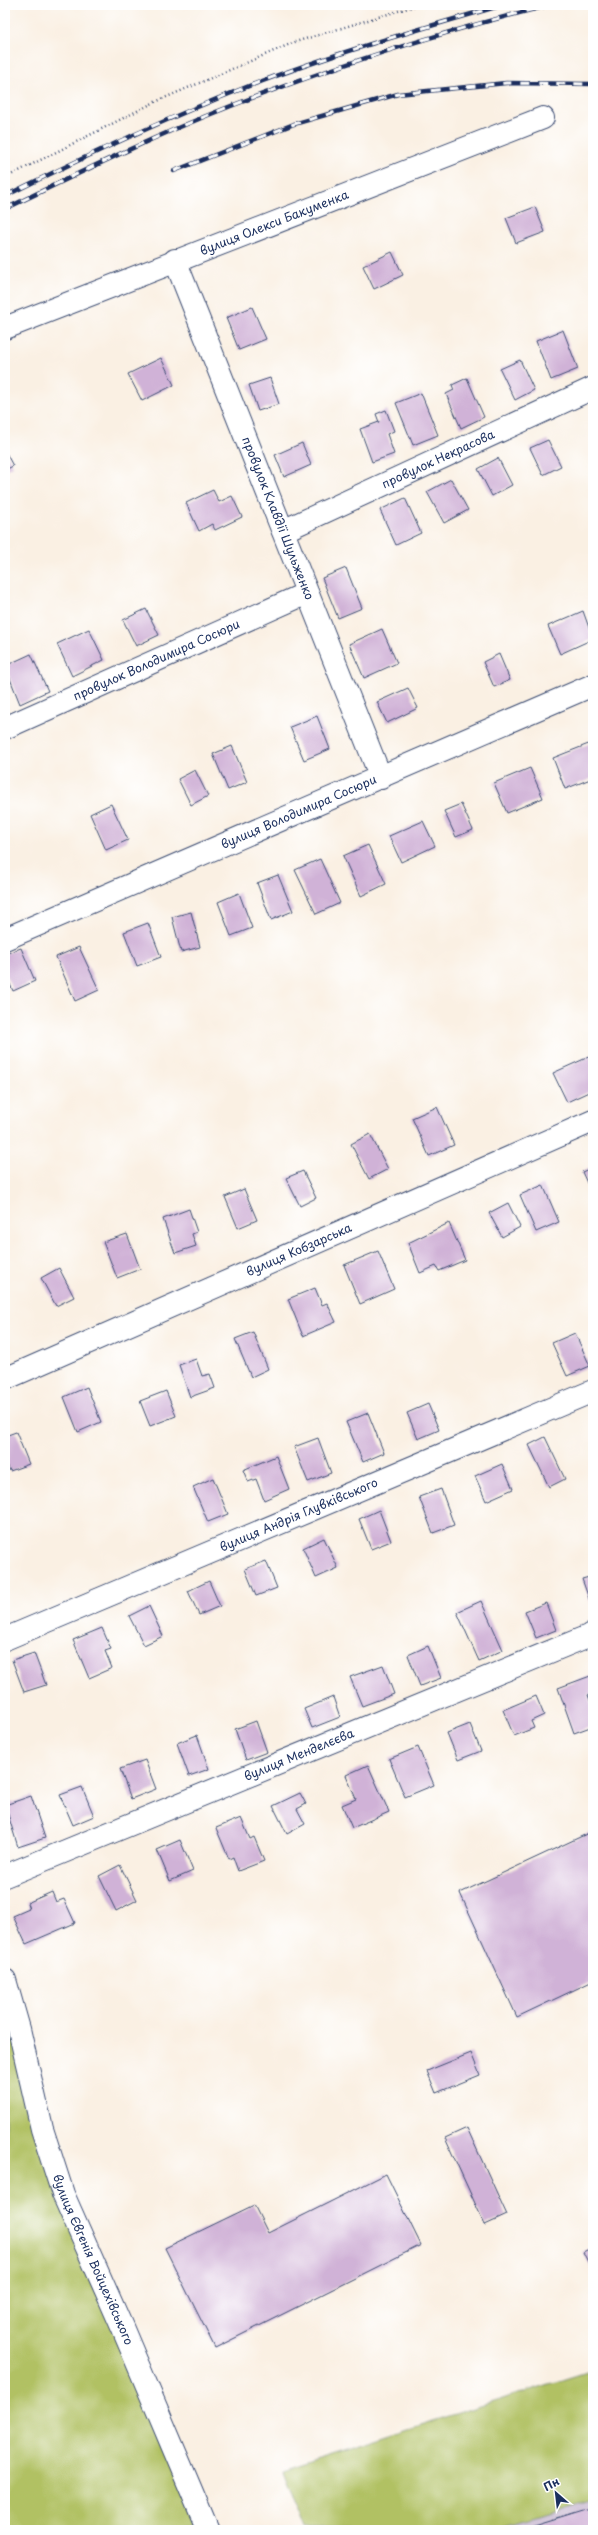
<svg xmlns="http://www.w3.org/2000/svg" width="598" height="2535" viewBox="0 0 598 2535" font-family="'Playpen Sans',sans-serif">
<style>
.industrial{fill:#ccbed4}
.green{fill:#b1c163;stroke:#667860}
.building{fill:#d0b2d7}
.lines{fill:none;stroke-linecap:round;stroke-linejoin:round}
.minor-casing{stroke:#3c4c72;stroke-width:24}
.path{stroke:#3c4c72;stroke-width:2.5;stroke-dasharray:1 3;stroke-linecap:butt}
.minor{stroke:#fff;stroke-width:22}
.rail-casing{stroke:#1b2f5e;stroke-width:4.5}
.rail{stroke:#fff;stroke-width:3;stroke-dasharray:9;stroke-linecap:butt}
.labels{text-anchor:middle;stroke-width:3;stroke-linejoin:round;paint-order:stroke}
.street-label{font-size:12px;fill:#1b2f5e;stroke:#fff}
</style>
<rect width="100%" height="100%" fill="#fff"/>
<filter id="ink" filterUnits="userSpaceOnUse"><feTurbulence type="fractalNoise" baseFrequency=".025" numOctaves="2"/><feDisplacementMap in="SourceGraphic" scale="8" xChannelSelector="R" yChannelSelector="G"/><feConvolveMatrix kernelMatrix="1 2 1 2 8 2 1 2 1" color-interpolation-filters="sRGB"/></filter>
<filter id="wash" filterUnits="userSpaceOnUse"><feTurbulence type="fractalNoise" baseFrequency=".012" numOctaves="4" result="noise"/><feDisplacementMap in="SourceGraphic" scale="16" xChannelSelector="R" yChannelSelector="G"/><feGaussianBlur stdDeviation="0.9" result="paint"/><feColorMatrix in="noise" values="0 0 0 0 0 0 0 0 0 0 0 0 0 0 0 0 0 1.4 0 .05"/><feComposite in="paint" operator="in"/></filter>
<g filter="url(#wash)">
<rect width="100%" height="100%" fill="#faf0e3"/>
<path class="industrial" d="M593 2499V2530H494Z"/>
<path class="green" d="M19 2029 42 2129 208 2530H5V2035Z
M593 2370V2499L494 2530H303L280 2470Z"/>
<g id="blocks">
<path class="building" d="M535 207 545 232 516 243 506 218Z
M392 252 403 275 374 289 363 266Z
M252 307 266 339 239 350 226 318Z
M563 330 578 369 551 380 536 341Z
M161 358 174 385 142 401 128 374Z
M520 360 534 390 515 400 500 369Z
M270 378 279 404 258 411 249 385Z
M467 378 484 417 461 428 446 394 454 390 452 385Z
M421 393 438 435 413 445 396 403Z
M386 410 394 431 387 434 394 454 372 462 360 429 379 422 376 414Z
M548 440 561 466 543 475 530 448Z
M302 443 311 465 284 477 275 455Z
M5 451 13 466 5 470Z
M498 458 512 485 492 496 478 469Z
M451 479 468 510 444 523 427 492Z
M213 490 219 502 232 496 242 517 215 530 212 524 199 531 186 503Z
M405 498 421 533 396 545 380 510Z
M346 568 362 608 338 618 322 578Z
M146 609 159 635 136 646 123 620Z
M583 611 593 639 560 654 548 626Z
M89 629 104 660 72 676 57 644Z
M382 629 397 663 364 678 349 644Z
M31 654 48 691 20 704 5 666Z
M499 654 510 680 494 687 483 662Z
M408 688 418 708 387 723 377 702Z
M317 716 330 749 304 760 290 727Z
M591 743 593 778 565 789 553 758Z
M232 746 247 782 228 790 213 754Z
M530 768 543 798 507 813 494 783Z
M195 770 208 796 191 805 178 779Z
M111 804 128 840 106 850 90 814Z
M461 804 473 830 456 837 444 811Z
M423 821 435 846 401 862 389 836Z
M368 845 386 884 361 896 343 856Z
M320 859 340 903 316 914 295 870Z
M278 875 293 911 271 920 257 883Z
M239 893 252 928 231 936 218 902Z
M191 912 200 947 181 952 172 917Z
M148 923 161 957 137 966 124 932Z
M79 947 99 990 75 1001 56 957Z
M21 948 35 981 13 991 5 973V954Z
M593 1055V1090L567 1102 553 1073Z
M437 1107 454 1145 429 1156 412 1118Z
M370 1134 388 1169 369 1179 351 1144Z
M593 1167V1196L582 1172Z
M303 1171 316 1198 300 1206 286 1178Z
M543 1185 559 1222 536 1232 520 1195Z
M244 1189 257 1220 238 1228 225 1197Z
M508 1203 520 1227 502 1237 489 1213Z
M189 1209 197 1232 192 1234 196 1246 175 1253 163 1219Z
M449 1223 465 1260 439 1271 436 1266 420 1273 408 1243Z
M127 1234 140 1269 117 1278 103 1242Z
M378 1251 394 1289 360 1304 344 1265Z
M59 1268 74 1297 56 1306 41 1278Z
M315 1288 322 1305 327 1303 336 1322 303 1336 288 1299Z
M253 1332 268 1369 251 1377 235 1339Z
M575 1333 590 1366 567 1376 552 1343Z
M196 1359 202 1376 210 1374 215 1388 190 1397 179 1365Z
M87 1387 101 1422 78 1432 64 1397Z
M166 1391 176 1416 150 1426 140 1401Z
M428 1404 439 1430 418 1439 407 1413Z
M368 1413 384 1453 363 1462 346 1422Z
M16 1432 29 1464 10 1471 5 1460V1436Z
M545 1437 565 1479 549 1487 529 1445Z
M318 1438 331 1473 308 1482 294 1447Z
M276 1456 289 1489 264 1500 256 1479 248 1482 243 1470Z
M502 1464 513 1489 486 1501 475 1476Z
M213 1478 228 1514 208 1522 193 1487Z
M441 1489 454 1525 433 1533 419 1497Z
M379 1510 391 1541 371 1549 359 1519Z
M324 1538 338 1568 316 1578 303 1548Z
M266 1561 277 1588 256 1596 245 1569Z
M593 1576V1610L582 1579Z
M209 1581 220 1606 199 1615 188 1591Z
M481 1601 503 1650 479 1661 457 1612Z
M546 1603 556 1630 536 1638 525 1611Z
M149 1606 163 1636 144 1645 129 1616Z
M102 1628 111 1649 105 1651 112 1668 89 1678 73 1640Z
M428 1646 441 1678 420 1686 408 1655Z
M34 1653 46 1685 24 1692 12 1660Z
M383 1665 394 1694 362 1706 350 1677Z
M593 1675V1693L588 1695 593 1708V1726L574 1733 558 1688Z
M536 1696 544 1715 531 1721 534 1728 514 1736 503 1710Z
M333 1697 340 1717 312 1728 304 1709Z
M256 1721 267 1752 246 1760 235 1729Z
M470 1724 481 1751 458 1760 447 1733Z
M197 1735 209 1769 189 1776 177 1743Z
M418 1747 434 1785 405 1797 389 1759Z
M145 1760 156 1789 131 1799 120 1769Z
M368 1765 389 1812 352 1828 342 1805 356 1799 346 1775Z
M82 1787 94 1816 73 1825 60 1795Z
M300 1793 306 1804 297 1809 305 1824 287 1834 273 1806Z
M31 1796 45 1838 18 1847 5 1805Z
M241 1818 250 1839 254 1837 264 1861 238 1871 233 1857 229 1859 216 1828Z
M593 1831V1981L517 2017 460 1893Z
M180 1840 193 1871 170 1881 157 1850Z
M120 1865 137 1900 116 1911 99 1876Z
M52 1892 56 1902 64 1899 75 1923 26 1944 13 1916 29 1909 27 1903Z
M471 2053 480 2075 436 2093 427 2071Z
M467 2128 507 2215 485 2225 445 2138Z
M386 2174 421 2245 215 2348 165 2248 254 2205 268 2233Z
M593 2247V2272L583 2252Z
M593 2507V2530H518Z"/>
</g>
</g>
<g filter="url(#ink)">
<use href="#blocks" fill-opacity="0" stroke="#3c4c72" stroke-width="1"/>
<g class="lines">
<defs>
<g id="minor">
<path id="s1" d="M175 260 381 778"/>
<path id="s2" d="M5 328 543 118"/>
<path id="s3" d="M283 531 593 388"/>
<path id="s4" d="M5 728 307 593"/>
<path id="s5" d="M5 939 593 685"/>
<path id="s6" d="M5 1379 593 1121"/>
<path id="s7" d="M5 1639 593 1391"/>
<path id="s8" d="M5 1876 593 1634"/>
<path id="s9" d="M5 1980 19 2029 42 2129 63 2194 122 2327 208 2530"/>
</g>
</defs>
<use href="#minor" class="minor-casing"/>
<path class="path" d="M5 178 155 102 295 42 418 5"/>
<use href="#minor" class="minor"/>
<defs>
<path id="rail" d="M174 171 294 124 398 94 506 83 593 84
M5 196C84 157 162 120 244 88 328 55 416 30 503 5
M5 209C79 173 154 136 231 106 335 66 443 31 551 5"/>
</defs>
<use href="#rail" class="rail-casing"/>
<use href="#rail" class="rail"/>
</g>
</g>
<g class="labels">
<g class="street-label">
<text dy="4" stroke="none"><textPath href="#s2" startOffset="289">вулиця Олекси Бакуменка</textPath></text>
<text dy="4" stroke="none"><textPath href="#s3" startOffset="171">провулок Некрасова</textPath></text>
<text dy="4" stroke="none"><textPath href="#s1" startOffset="278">провулок Клавдії Шульженко</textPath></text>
<text dy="4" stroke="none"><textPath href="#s4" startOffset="166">провулок Володимира Сосюри</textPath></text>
<text dy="4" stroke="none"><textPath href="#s5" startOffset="320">вулиця Володимира Сосюри</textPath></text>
<text dy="4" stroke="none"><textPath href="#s6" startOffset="321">вулиця Кобзарська</textPath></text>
<text dy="4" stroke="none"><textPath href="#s7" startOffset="319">вулиця Андрія Глувківського</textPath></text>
<text dy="4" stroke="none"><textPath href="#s8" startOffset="318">вулиця Менделєєва</textPath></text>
<text dy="4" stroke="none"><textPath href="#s9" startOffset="294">вулиця Євгенія Войцехівського</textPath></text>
</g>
</g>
<rect width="598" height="2535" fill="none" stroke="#fff" stroke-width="20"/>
<g transform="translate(556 2493) rotate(332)" stroke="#ffffff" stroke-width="3" paint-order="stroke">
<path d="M0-3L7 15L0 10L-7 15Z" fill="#1b2f5e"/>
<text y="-6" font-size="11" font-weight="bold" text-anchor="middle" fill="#1b2f5e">Пн</text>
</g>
</svg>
